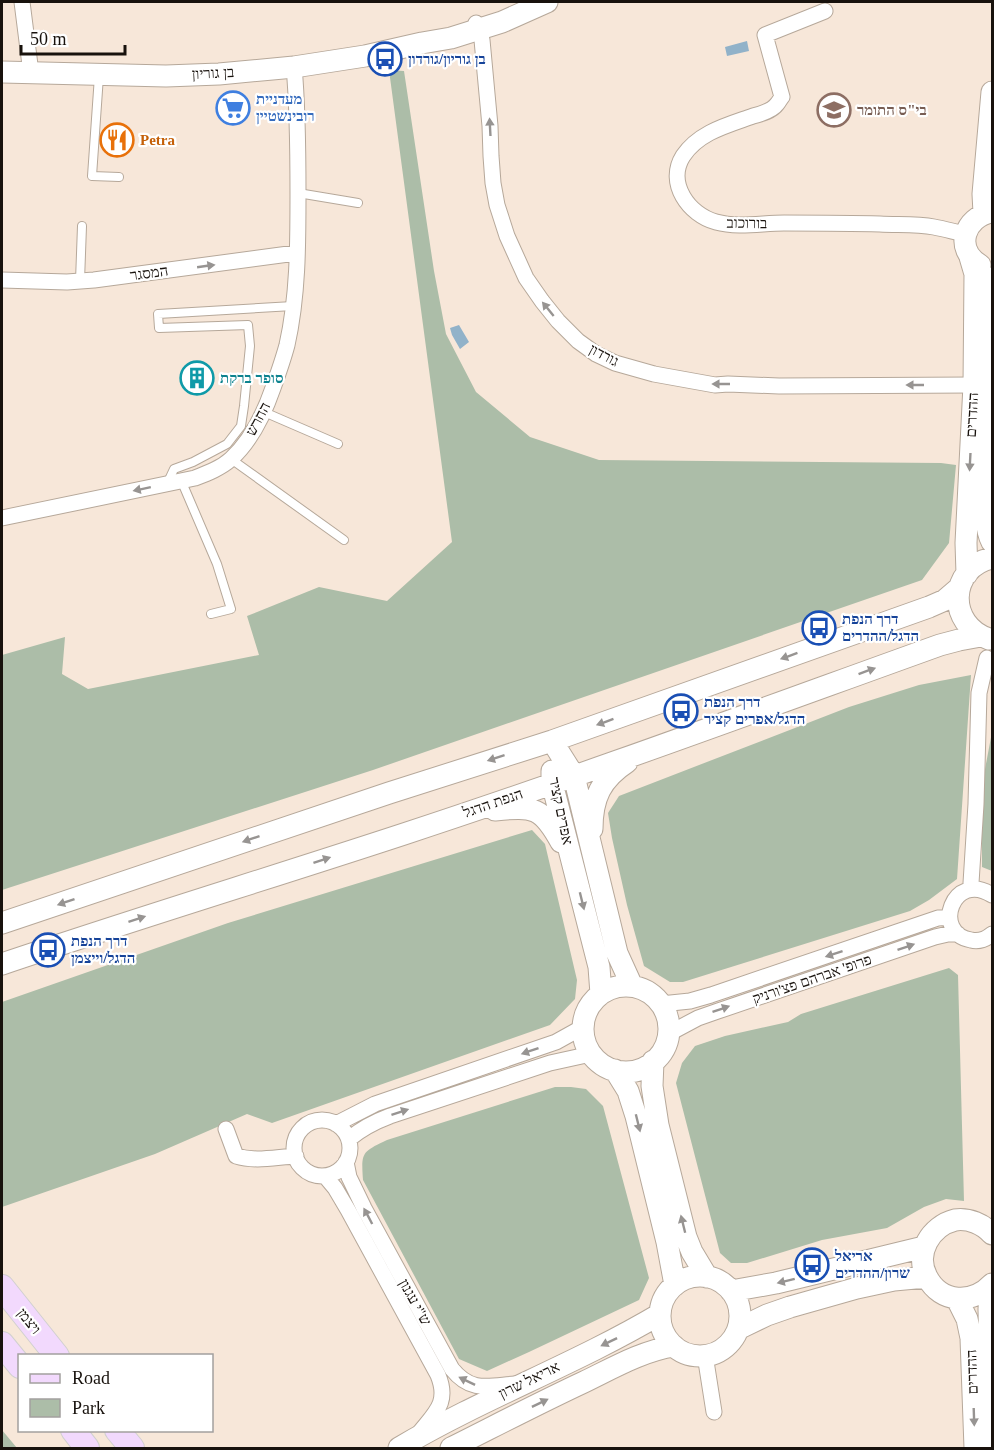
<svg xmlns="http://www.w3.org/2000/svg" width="994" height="1450" viewBox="0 0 994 1450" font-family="'Times New Roman',Heebo,serif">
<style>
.green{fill:#acbda8}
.water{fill:#91b2c9}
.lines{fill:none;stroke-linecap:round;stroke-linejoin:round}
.lane-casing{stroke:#b6a89a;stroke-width:10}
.street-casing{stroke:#b6a89a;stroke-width:17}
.secondary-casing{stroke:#b6a89a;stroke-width:23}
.primary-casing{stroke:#d1d0cf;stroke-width:26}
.lane{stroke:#fff;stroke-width:8}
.street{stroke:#fff;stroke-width:15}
.secondary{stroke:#fff;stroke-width:21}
.primary{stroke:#f2d9fd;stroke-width:24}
.oneway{fill:#979492}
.labels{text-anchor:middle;stroke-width:4.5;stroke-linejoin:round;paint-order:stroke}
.transit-label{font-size:15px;font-weight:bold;fill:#164399;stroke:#fff;text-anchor:start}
.street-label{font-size:15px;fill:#18120d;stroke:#fff}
.shop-label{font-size:15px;font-weight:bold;fill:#366cbe;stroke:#fff;text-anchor:start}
.education-label{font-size:15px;font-weight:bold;fill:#785e54;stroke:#fff;text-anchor:start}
.food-label{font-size:15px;font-weight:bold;fill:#c56008;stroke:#fff;text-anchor:start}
.culture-label{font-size:15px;font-weight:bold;fill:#0d838f;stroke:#fff;text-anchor:start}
</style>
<rect width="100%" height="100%" fill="#f7e7d9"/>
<path class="green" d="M389 70 404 71 434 271 446 334 476 392 530 437 599 460 941 463 956 465 949 543 922 580 373 770 2 890V655L65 637 62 674 88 689 259 655 247 616 319 587 387 601 452 542Z
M971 675 957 879 929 900 910 911 683 982H670L644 966 627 905 612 838 608 813 619 796 849 707 919 685Z
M992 732V871L982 867V785Z
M532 830 545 844 577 980 575 999 550 1025 272 1123 247 1114 155 1154 2 1207V1002L228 923Z
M949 968 958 975 964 1201 946 1199 924 1207 887 1228 822 1240 747 1263H731L720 1253 676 1083 682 1063 695 1046 725 1036 788 1022 801 1014Z
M555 1087H571L586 1089 603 1106 649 1278 639 1300 529 1352 487 1371 459 1359 363 1180C361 1152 362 1152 387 1140Z
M2 1430 17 1448H2Z"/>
<path class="water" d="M747 41 749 51 727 56 725 47Z
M459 325 469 342 460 349 452 335 450 328Z"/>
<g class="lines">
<defs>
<path id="lane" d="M99 76 92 176 119 177
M298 193 358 203
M80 281 82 226
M264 412 338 444
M231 459 344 540
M181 480 217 564 231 609 211 614
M167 484 174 469 193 462 227 444 241 426 244 406 250 346 248 325 159 328 158 314 293 306"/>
<path id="street" d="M22 2 31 73
M825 11 765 35 782 97C780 99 779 102 777 104 772 111 761 114 753 116 728 125 699 132 683 156 666 183 689 215 716 222 738 228 762 223 784 223 816 223 848 223 880 224 898 225 917 224 934 227 945 229 955 232 965 234
M476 23 482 40 490 126 491 156 493 183 497 205 507 236 526 278 542 301 558 321 578 341 596 354 615 363 654 374 715 385 728 384 779 386 974 385
M2 280 67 282 94 280 296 253
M2 518 195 478C208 473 221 468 231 459 252 440 264 414 273 388 278 374 283 360 287 345 298 296 298 244 298 195 298 152 298 109 294 67
M971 883 976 804 979 693 987 658
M992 895C953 870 931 933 971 940 979 942 986 939 992 934
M661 1004 690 1001 711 995 938 918 949 917
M668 1034 698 1018 718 1011 935 937 948 934H958
M294 1148a28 28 0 1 1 56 0a28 28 0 1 1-56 0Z
M336 1124 375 1104 556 1042 583 1027
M226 1129 236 1156C255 1162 276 1157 296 1156
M349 1139C361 1129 374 1122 390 1116L550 1063 591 1054
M346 1162 349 1177 364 1208 452 1369C471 1393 489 1386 515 1384
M325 1176 335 1188 348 1210 438 1375C449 1402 436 1412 420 1432
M705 1355 714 1412"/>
<path id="secondary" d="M2 72 166 76 219 74 294 67 365 56 422 43 451 38 502 22 547 2
M984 213 983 194 992 92
M980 265C954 249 964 217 992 212
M992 278 990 293 988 482C987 501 983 525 992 542
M967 574 966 543 974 385 975 274 970 257
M989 639C947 625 948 568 992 558
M552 741 574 776 617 953 632 986
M552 771V783L599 967 601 994
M495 810C534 806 542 807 561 842
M592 829C592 798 601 779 627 762
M2 923 389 793 552 741 929 607 945 600 959 588
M2 964C135 919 270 878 404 834 584 775 762 709 940 645L959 640 981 636
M583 1029a43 43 0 1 1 86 0a43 43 0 1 1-86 0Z
M653 1061 652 1086 658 1125 686 1237 692 1252 707 1277
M615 1070 628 1091 636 1116 667 1242 675 1285
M992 1234C983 1224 969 1218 955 1220 931 1226 914 1253 927 1277 941 1304 973 1304 992 1284
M660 1316a40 40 0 1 1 80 0a40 40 0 1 1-80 0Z
M991 1286 989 1309 992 1448
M731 1291 776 1283 924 1247
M957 1299 967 1319 971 1338 975 1448
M738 1329 767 1315 790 1307 857 1288 894 1280 926 1277
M399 1448C483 1398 576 1364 660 1314
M451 1448C495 1426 539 1403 584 1382 613 1368 642 1351 674 1346"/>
<path id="primary" d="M2 1287 57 1356
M2 1344 20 1366
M73 1430 87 1448
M117 1430 132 1448"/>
</defs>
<use href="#lane" class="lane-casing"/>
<use href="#street" class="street-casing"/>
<use href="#secondary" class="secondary-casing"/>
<use href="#primary" class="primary-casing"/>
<use href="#lane" class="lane"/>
<use href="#street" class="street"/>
<use href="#secondary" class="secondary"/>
<use href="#primary" class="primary"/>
</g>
<defs><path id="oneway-solid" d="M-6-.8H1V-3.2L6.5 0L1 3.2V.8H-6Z" transform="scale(1.5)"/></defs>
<g class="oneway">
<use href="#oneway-solid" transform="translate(490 127) rotate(-93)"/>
<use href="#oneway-solid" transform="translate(206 266) rotate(-8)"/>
<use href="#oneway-solid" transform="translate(548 309) rotate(-129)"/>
<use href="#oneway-solid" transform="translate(721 384) rotate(180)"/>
<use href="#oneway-solid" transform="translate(915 385) rotate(180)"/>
<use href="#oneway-solid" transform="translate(970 462) rotate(93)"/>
<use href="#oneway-solid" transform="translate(142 489) rotate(168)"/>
<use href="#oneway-solid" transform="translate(789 656) rotate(160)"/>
<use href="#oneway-solid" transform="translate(867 671) rotate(-20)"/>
<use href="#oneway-solid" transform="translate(605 722) rotate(160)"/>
<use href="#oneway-solid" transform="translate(496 758) rotate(162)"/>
<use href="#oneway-solid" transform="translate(251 839) rotate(161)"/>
<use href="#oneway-solid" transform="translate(322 860) rotate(-18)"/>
<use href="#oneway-solid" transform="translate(582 901) rotate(76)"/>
<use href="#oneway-solid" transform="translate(66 902) rotate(161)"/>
<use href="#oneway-solid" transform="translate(137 919) rotate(-18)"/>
<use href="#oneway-solid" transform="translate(906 947) rotate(-19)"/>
<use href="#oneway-solid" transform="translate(834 954) rotate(162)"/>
<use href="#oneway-solid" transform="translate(721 1009) rotate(-19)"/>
<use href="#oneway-solid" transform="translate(530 1051) rotate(161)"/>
<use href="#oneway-solid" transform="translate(400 1112) rotate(-18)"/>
<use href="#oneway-solid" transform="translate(638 1123) rotate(76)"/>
<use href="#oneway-solid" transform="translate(368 1216) rotate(-118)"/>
<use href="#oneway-solid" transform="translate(683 1224) rotate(-104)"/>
<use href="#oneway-solid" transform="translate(786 1281) rotate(166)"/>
<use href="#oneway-solid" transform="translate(609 1342) rotate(154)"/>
<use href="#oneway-solid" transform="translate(467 1381) rotate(-154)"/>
<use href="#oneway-solid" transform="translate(540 1403) rotate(-26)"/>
<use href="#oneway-solid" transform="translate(974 1417) rotate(88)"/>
</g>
<defs>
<symbol id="bus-ring" viewBox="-11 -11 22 22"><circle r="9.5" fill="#fff" stroke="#1a4fb4" stroke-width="1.5"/><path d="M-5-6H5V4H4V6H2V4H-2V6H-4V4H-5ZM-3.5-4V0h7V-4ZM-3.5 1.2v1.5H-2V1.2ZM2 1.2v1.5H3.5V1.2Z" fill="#1a4fb4"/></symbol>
<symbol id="supermarket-ring" viewBox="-11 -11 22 22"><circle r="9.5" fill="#fff" stroke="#3f7fe0" stroke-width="1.5"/><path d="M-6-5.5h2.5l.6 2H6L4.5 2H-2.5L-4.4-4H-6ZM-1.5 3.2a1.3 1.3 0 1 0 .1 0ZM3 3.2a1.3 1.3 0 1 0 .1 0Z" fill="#3f7fe0"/></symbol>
<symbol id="school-ring" viewBox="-11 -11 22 22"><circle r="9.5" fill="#fff" stroke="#8d6e63" stroke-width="1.5"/><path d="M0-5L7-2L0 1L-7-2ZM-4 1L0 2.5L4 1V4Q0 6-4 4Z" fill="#8d6e63"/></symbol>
<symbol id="restaurant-ring" viewBox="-11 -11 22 22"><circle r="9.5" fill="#fff" stroke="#e8710a" stroke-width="1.5"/><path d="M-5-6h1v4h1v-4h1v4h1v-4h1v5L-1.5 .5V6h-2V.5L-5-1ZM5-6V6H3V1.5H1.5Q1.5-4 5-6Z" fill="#e8710a"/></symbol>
<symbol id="building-ring" viewBox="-11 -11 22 22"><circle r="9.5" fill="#fff" stroke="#0f9aa8" stroke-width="1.5"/><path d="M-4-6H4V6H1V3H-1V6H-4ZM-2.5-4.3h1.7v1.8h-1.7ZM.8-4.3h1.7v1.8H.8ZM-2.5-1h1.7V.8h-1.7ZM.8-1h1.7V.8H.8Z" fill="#0f9aa8"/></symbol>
</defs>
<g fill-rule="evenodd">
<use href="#bus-ring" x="366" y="40" width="38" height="38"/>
<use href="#supermarket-ring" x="214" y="89" width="38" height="38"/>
<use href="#school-ring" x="815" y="91" width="38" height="38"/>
<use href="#restaurant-ring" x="98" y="121" width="38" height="38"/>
<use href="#building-ring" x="178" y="359" width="38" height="38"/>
<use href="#bus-ring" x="800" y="609" width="38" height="38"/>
<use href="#bus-ring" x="662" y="692" width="38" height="38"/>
<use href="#bus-ring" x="29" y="931" width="38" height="38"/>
<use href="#bus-ring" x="793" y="1246" width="38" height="38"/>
</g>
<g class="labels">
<g class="transit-label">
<text x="408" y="64">בן גוריון/גורדון</text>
<text x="842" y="624">דרך הנפת<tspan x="842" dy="17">הדגל/ההדרים</tspan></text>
<text x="704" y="707">דרך הנפת<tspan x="704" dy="17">הדגל/אפרים קציר</tspan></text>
<text x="71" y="946">דרך הנפת<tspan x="71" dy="17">הדגל/וייצמן</tspan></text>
<text x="835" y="1261">אריאל<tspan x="835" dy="17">שרון/ההדרים</tspan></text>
</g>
<g class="street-label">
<text transform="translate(213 73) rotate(-3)" y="5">בן גוריון</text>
<text transform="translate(747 223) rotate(1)" y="5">בורוכוב</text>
<text transform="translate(149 273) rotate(-8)" y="5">המסגר</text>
<text transform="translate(604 355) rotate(28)" y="5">גורדון</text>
<text transform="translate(972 415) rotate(-87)" y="5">ההדרים</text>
<text transform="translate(258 419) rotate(-62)" y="5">החרש</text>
<text transform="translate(493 803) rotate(-19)" y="5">הנפת הדגל</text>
<text transform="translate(561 811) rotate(78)" y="5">אפרים קציר</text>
<text transform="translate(812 979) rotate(-19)" y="5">פרופ' אברהם פצ'ורניק</text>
<text transform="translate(415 1302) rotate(61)" y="5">ש"י עגנון</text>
<text transform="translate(29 1321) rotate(51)" y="5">ויצמן</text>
<text transform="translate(972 1372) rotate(-92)" y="5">ההדרים</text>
<text transform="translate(529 1380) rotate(-26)" y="5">אריאל שרון</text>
</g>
<g class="shop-label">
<text x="256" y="104">מעדניית<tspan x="256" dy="17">רובינשטיין</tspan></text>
</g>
<g class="education-label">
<text x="857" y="115">בי"ס התומר</text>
</g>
<g class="food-label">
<text x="140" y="145">Petra</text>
</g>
<g class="culture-label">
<text x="220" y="383">סופר ברקת</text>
</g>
</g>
<rect width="994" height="1450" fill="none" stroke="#18120d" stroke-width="6"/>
<rect x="18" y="1354" width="195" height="78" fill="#ffffff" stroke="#a3a09e" stroke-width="1.5"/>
<rect x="30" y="1374" width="30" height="9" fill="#f2d9fd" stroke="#a3a09e" stroke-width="1.5"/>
<text x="72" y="1384" font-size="18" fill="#18120d">Road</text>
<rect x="30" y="1399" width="30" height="18" fill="#acbda8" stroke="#a3a09e" stroke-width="1.5"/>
<text x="72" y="1414" font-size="18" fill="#18120d">Park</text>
<path d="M21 45v9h104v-9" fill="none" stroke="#18120d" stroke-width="3"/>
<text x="30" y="45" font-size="18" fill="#18120d" stroke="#ffffff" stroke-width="4.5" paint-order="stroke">50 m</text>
</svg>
